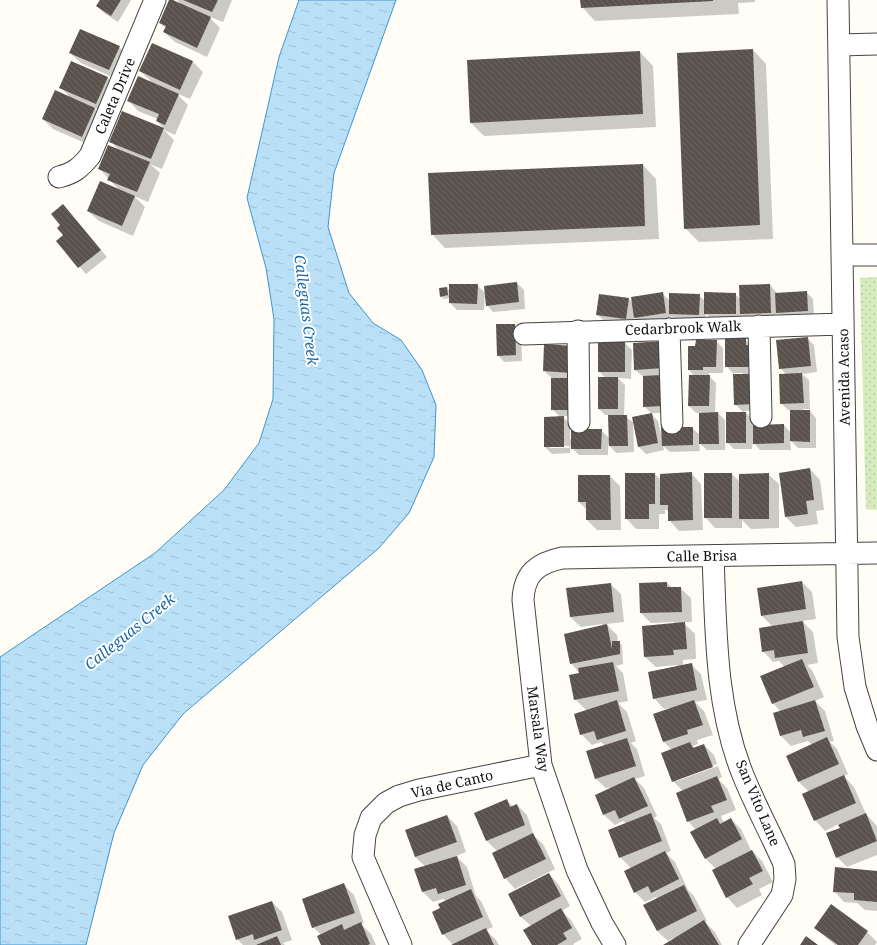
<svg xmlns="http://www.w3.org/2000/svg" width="877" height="945" viewBox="0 0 877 945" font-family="'Noto Serif',serif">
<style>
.park{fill:url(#park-dots)}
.water{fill:url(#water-ripples);stroke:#3f96cf}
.shadow{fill:#0003;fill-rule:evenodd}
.building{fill:url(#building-back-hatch)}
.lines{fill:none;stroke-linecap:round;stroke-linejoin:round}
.minor-casing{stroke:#444;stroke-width:23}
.minor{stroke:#fff;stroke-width:21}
.labels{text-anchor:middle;stroke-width:4;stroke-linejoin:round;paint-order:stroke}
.street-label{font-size:14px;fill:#111;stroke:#fff}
.water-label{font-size:15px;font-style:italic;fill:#1768a6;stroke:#fff}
</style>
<defs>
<pattern id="park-dots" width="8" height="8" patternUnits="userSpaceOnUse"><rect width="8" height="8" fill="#d5ebbd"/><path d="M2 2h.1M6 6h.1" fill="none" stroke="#b6c8a1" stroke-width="1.8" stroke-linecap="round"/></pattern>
<pattern id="water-ripples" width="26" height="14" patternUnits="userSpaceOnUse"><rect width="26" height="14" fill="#b9e0f7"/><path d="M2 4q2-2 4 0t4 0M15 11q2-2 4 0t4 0" fill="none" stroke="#9ebfd3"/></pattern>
<pattern id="building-back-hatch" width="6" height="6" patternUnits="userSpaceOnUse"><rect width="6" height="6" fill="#5a524d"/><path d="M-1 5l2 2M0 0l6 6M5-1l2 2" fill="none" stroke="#6d6662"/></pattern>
</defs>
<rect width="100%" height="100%" fill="#fffdf5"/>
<path class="park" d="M877 277V510L866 509 860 278Z"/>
<path class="water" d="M299 0H396L334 173 328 227 349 293 373 323 401 340 422 370 436 405 434 457 409 513 379 548 183 714 143 765 114 833 86 945H0V657L155 553 224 490 259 443 273 399 274 319 266 268 247 198 279 57Z"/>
<path class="shadow" d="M101 0H131L118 22 104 13 97 6Z
M171 0 182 5 177 0H232L223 22 208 16 220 28 207 57 175 42 164 32 166 28 160 23Z
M581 0H755V2L738 3 739 14 595 21 582 7Z
M153 44 193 62 203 72 190 99 176 93 188 105 175 135 164 130 174 140 162 169 150 164 160 173 148 202 134 196 145 207 133 236 99 221 88 211 119 190 99 168 120 151 111 142 123 113 166 131 157 121 158 119 138 111 128 100 154 84 140 71Z
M119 47 129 57 119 80 81 63 70 53Z
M753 50 766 64 773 239 699 242 685 228Z
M640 52 653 66 656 127 484 136 471 123Z
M107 77 118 88 107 113 94 108 105 119 92 146 53 129 43 119 70 97 60 87Z
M643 165 656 179 659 239 445 248 432 234Z
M63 205 107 257 86 274 57 241 64 236 62 226Z
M517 283 524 290 525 309 493 312 487 305Z
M477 285 485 293 484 310H457L450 303V298L444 299 441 296 447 288 450 292Z
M770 285 777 293 806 292 813 299 814 318 784 319 777 313 778 319 747 320 742 315V321L712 320 706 314 705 322 676 321 671 316 672 320 642 325 634 317 633 325 604 321 597 314 629 299 633 303 662 293 670 301 699 295 705 301 735 294 740 299Z
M515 325 521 331 522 361 504 362 498 355Z
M807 338 814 345 817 372 802 374 809 380 810 409H803V411H810L816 418V448H798L790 440 791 450H760L753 442 752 449H734L727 442 744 413 735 404 743 373H733L726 366 745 339 752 346 759 410 744 411 753 419V426L784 425 791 433V410H788L781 403 786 374 780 368Z
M716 341 723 348V373H709V376L716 383 715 413H718L725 420V450H707L699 443 700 451 670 452 663 446 664 450 646 454 639 447 633 418 651 414 658 421 662 438 692 428 700 435V413H696L689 406 694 376 689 370V347Z
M663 342 668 413H651L644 406V377L635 370 634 344Z
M599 343H625L632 350 631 379 618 378 625 385 624 416 633 422 634 452 616 453 608 444V455H579L570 446V453L552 454 545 447 560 417 552 409V378L544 371 573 347 577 416H562L570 424V439L601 430 609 438V415H605L599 409 605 378 599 371ZM550 446H569V448H550Z
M810 469 820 480 824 510 816 511 818 524 796 527 786 517Z
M691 473 701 484 703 530 679 531 669 520V512L665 509V514H659V529H636L626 518 655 474 661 480Z
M705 474H732L740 482 768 474 779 484V528L751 529 742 520V528H715L705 517Z
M610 476 620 486 621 530H597L587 520V510L579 502Z
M802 582 812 592 816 619 802 621 813 632 818 663 807 665 812 670 824 697 815 701 825 711 834 741 830 742 837 749 848 774 844 776 854 787 866 814 877 826V855L847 867 837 857 841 828 839 824 825 831 815 820 809 792 799 782 787 756 812 745 808 741 791 746 781 736V712L773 703 785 667 779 661 773 662 763 651 773 627 762 616Z
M667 583 672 588H680L691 598 692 622H683L695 634 696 659 683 660V665L691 664 701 674 707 700 695 702 704 711 713 735 697 740 698 744 693 746 695 748 704 745 714 755 722 777 718 779 727 788 736 810 721 816 724 823 731 819 741 829 751 850 762 861 773 882 759 889 762 895 737 908 727 897 716 869 706 859 696 830 688 821 683 791 673 781 672 750 664 742 654 714 672 708 664 709 654 698 677 665 656 667 645 657 675 622 651 623 641 613 640 584ZM717 764 718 766 677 781V779Z
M610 584 621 594 624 622 606 624 617 635 618 642 622 645 623 664 616 666 623 673 628 701 618 703 627 712 636 741 631 743 637 749 645 776 635 779 644 788 657 816 654 818 661 824 671 851 666 853 675 862 688 890 694 896 707 921 705 922 715 932 722 945H666L674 940 673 938 668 941 657 931 645 906 658 899 656 897 645 902 635 892 631 868 620 857 626 824 623 821 615 825 604 815 596 796 616 787 606 788 595 778 605 746 601 742 592 745 581 734 587 711 575 699 580 674 571 663 603 626 602 624 581 627 570 617Z
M507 800 513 807 517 805 527 815 534 836 543 844 555 869 515 889 505 878 498 852 486 840Z
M447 816 457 826 466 852 456 856 467 867 476 896 481 901 493 927 486 930 496 940 499 945H453L443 934 442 909 446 901 443 899 433 902 423 892 416 870 426 867 415 857Z
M877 872V911L865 910 857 903 844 902 834 891Z
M549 874 559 885 570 906 562 911 571 920 582 939 573 944 574 945H533L531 926 521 917 510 895Z
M344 885 354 895 364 923 361 924 371 934 376 945H322L321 935 313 927Z
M272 902 282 912 292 940 283 943 285 945H243L237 939Z
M815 928 867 932 877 942 875 945H835Z"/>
<path class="building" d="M100 0H121L111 16 96 6Z
M169 0H173L211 17 197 48 163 32 166 26 159 23Z
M183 0H218L212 12Z
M580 0H713V1L581 8Z
M80 29 120 46 109 70 69 53Z
M152 43 193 61 180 90 139 71Z
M753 49 760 225 684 229 677 53Z
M640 51 643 114 470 123 467 60Z
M71 61 108 77 96 104 59 88Z
M138 76 179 94 165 125 156 121 159 114 127 101Z
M55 90 95 108 82 137 42 119Z
M122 111 164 128 151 159 109 142Z
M108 145 150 162 137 192 107 180 110 174 98 169Z
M643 164 645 226 431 235 428 173Z
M100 181 135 196 122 226 87 211Z
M63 204 101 250 78 268 56 241 63 235 57 228 60 225 51 214Z
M517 282 519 302 486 306 484 286Z
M449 284H478L477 304 449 303Z
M770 284 771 313 740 314 739 285Z
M447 287 448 295 440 297 439 288Z
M807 291 808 311 776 313 775 293Z
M663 292 666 313 634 318 631 297Z
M704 292 736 293V314H704Z
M669 293 700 294 699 315 669 314Z
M599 294 629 298 626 319 596 315Z
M496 324H515L516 355 497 356Z
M725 337 746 338V345H756L755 367H725Z
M808 337 811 366 779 369 776 340Z
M696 340H717L716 367H703V370H688V346H695Z
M663 341 664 368 634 370 633 343Z
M598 342H625V372H598Z
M544 344 573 346 572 373 543 371Z
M802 373 804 403 780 404 779 374Z
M733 374H752L753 404 734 405Z
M661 375 662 406 643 407V376Z
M689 375H710L709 406H688Z
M598 377H618V409H598Z
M551 378H570V410H551Z
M790 410H810V442L790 441Z
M718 412 719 444H699V413Z
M726 412H746V443H726Z
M652 413 658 443 638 447 632 417Z
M608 415H627L628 446H609Z
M564 416V447H544V417Z
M784 424V443L753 444V425Z
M661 427H693V445L662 446Z
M571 429H602L601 449H571Z
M810 468 814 500 806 501 808 514 785 517 779 473Z
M692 472 693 520 668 521V505H660V474Z
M625 473H655V504H649V519H625Z
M704 473H732V518H704Z
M769 473V519H739V474Z
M578 475H610L611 520H586V502H578Z
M802 581 806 609 761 616 757 588Z
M667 582V587H681L682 612 640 613 639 583Z
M611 583 614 612 570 617 566 588Z
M803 621 808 653 775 658 774 650 762 652 759 628Z
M685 622 687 649 673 650 674 655 644 657 642 626Z
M607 624 612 649V641H620V654L570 664 564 634Z
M802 659 814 687 772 704 760 676Z
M613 662 619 691 574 700 569 675 579 673 578 668Z
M692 663 697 690 653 699 648 672Z
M617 700 626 731 597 740 594 731 580 735 574 714Z
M694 700 703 725 687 730 688 734 663 742 653 714Z
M815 700 825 731 803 737 801 730 780 736 773 713Z
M827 737 839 764 798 782 786 756Z
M627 738 636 766 595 779 586 751Z
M690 742 693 748 704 744 713 767 672 782 661 753Z
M844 775 856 803 814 821 802 794Z
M717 776 727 800 711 806 714 812 687 822 676 793Z
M634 777 648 806 619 819 615 810 603 815 595 795Z
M507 799 510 807 517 804 525 825 486 841 474 813Z
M651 813 662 841 619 858 608 830Z
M866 813 877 841 836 858 826 833 840 828 838 825Z
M447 815 457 842 415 857 405 830Z
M717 818 720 824 731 818 742 839 705 859 690 832Z
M533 833 546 859 504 879 492 853Z
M752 850 763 871 749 878 753 884 726 898 712 870Z
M665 851 679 879 651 893 648 886 634 893 624 871Z
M457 856 466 885 438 894 436 888 422 892 414 869Z
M835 867 877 871V902L854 900V893L833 892Z
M549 873 561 896 520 917 508 894Z
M344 883 355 913 312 928 302 899Z
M684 885 697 911 657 931 643 905Z
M471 889 483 917 442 935 432 912 440 908 438 904Z
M272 901 282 930 254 940 253 934 236 940 228 916Z
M831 904 868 931 858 945H838L814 928Z
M561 908 572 928 563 933 567 939 557 945H532L523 930Z
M704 920 719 945H663Z
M361 922 370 944 368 945H321L317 936 342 924 344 930Z
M486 928 494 945H451Z
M277 936 281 945H256Z
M806 936 818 945H800Z"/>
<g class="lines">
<defs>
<path id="minor" d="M838 0 848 637 855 687 867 726 877 750
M839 45 877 44
M59 177C74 173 80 168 90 156L155 0
M842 255H877
M759 326 761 417
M669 329 672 423
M578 331 579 422
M524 334 843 324
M713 556C716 629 715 706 743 775 755 805 771 834 784 864L785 879 782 895 749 945
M401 945 363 857 365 835 371 818 386 803 399 796 419 790 541 765
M615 945 602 923 577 870 541 765 523 600C524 573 538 563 562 558L877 553"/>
</defs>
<use href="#minor" class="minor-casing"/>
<use href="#minor" class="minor"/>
</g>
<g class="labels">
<g class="street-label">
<text transform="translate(115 96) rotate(-67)" y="5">Caleta Drive</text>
<text transform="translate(683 328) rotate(-2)" y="5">Cedarbrook Walk</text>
<text transform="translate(844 377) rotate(-91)" y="5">Avenida Acaso</text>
<text transform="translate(702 556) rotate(-1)" y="5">Calle Brisa</text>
<text transform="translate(538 729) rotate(82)" y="5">Marsala Way</text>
<text transform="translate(452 784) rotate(-13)" y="5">Via de Canto</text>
<text transform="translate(758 803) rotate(67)" y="5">San Vito Lane</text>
</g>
<g class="water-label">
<text transform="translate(306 310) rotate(83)" y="5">Calleguas Creek</text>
<text transform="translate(130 632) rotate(-39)" y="5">Calleguas Creek</text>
</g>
</g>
</svg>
